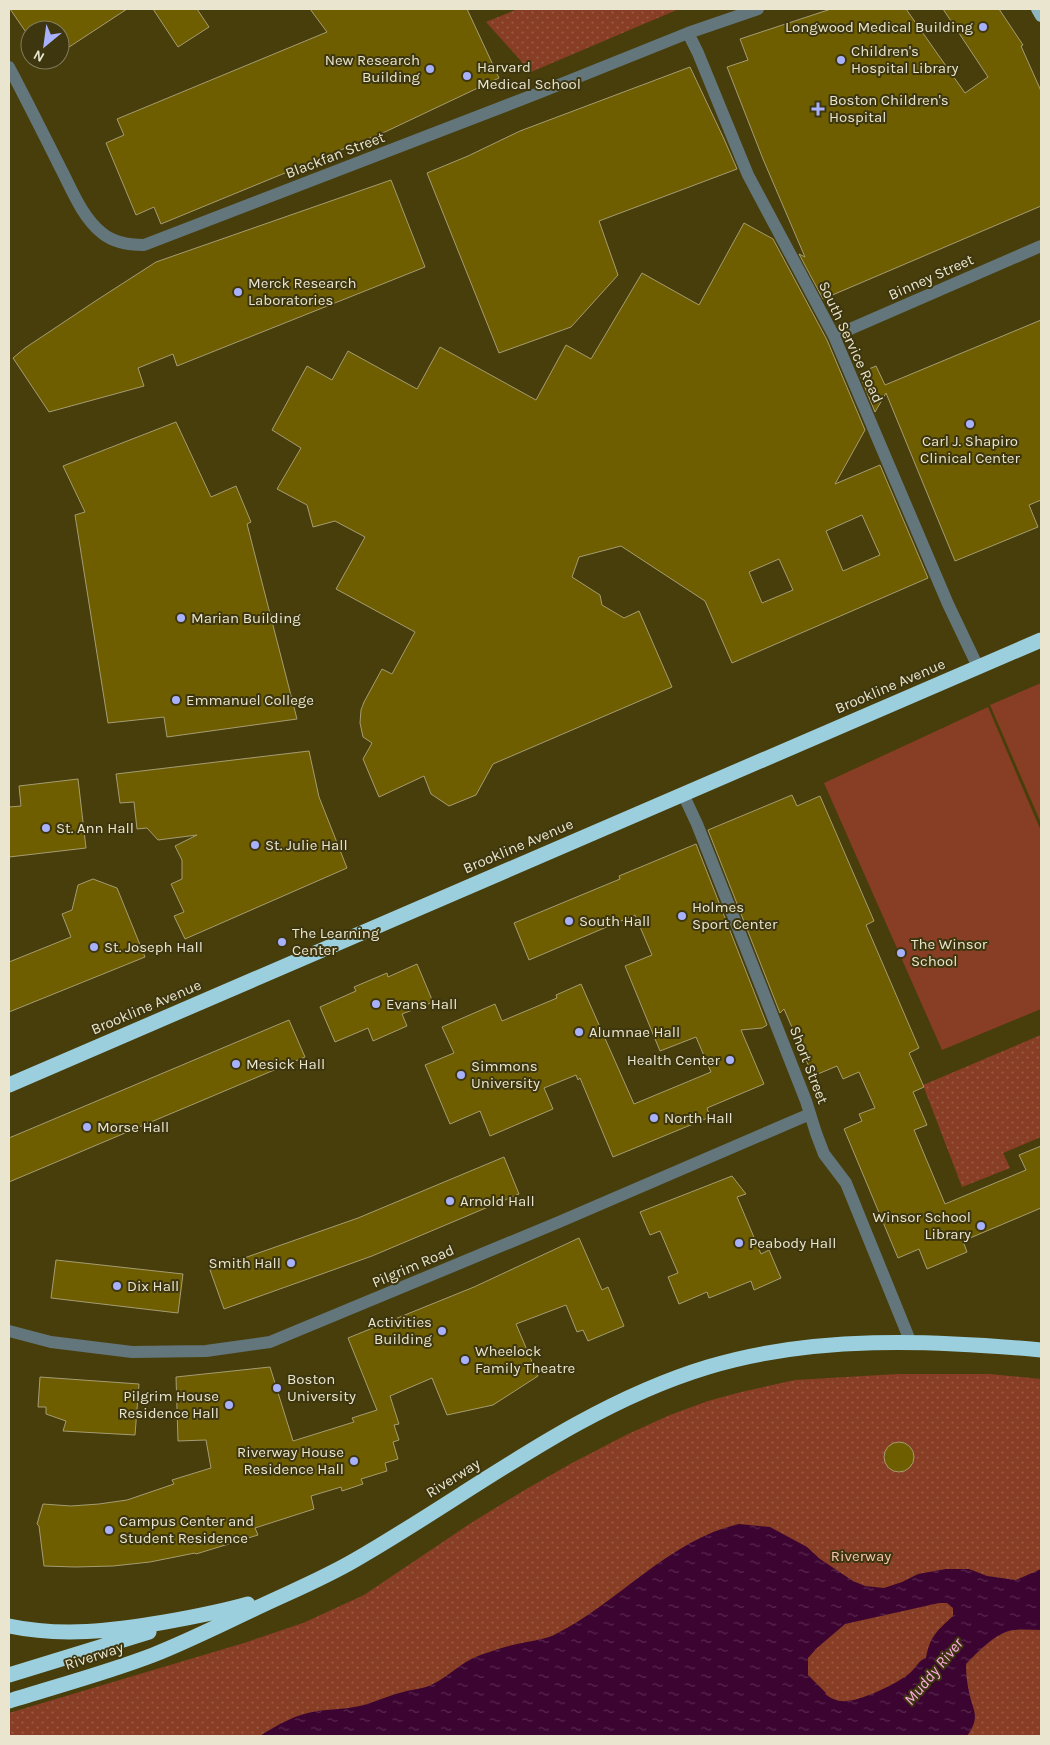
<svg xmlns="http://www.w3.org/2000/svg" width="1050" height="1745" viewBox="0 0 1050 1745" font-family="Karla,sans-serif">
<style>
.built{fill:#483e0b;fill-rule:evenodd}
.green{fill:url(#green-dots)}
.pitch{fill:#883d25}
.water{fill:url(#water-ripples);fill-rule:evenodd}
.building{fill:#6e5e00;stroke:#a59c73;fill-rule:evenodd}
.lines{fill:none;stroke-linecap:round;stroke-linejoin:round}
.minor{stroke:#62767c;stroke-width:12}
.major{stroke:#8bb6c2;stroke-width:12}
.highway{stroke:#9bcfde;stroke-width:15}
.poi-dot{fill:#a7b1fc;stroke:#3e360e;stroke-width:2}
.labels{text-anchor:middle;stroke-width:4;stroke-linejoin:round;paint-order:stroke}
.poi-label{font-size:15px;fill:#e9e5cf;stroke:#3e360e;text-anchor:start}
.street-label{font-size:15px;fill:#e9e5cf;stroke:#3e360e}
.park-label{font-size:15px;fill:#f6c4b4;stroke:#3e360e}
.water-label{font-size:16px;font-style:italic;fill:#ffabe7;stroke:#3e360e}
</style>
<defs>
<pattern id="green-dots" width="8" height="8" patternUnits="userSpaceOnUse" patternTransform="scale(1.25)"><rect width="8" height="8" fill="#883d25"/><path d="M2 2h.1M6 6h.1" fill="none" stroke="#995944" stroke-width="1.8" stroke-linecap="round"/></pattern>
<pattern id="water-ripples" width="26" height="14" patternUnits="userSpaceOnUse" patternTransform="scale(1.25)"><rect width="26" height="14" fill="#3c0431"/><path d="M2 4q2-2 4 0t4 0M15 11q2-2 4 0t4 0" fill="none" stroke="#58284e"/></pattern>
</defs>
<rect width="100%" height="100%" fill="#3e360e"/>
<path class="built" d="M9 9H1041V1596L837 1736H9ZM30 30H60V60H30Z"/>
<path class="green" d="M518 9H679L531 72 486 22Z
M1041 1035V1137L1003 1153 1010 1168 962 1187 923 1085Z
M898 1374H989L1041 1379V1736H9V1713L244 1643 303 1623 364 1595 471 1523 523 1491 572 1463 628 1434 670 1415 708 1401 741 1392 795 1380Z"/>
<path class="pitch" d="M1041 683V823L990 705Z
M988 707 1041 831V1009L942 1050 824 783Z"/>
<path class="water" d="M739 1524 770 1527 807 1547 820 1559 853 1581 865 1586 884 1588 902 1582 918 1574 946 1569H969L987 1576 1016 1580 1041 1569V1630C1032 1630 1023 1629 1013 1630 995 1633 978 1652 966 1664 966 1674 967 1683 969 1692 973 1712 981 1716 967 1736H260C279 1724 296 1714 318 1711 334 1709 349 1709 364 1705 377 1701 390 1695 403 1692 413 1689 424 1689 433 1684 448 1677 461 1662 478 1656 488 1652 507 1646 517 1644 530 1641 543 1640 554 1635 617 1604 670 1539 739 1524ZM939 1603H947L953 1608V1616C937 1631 930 1636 926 1658 919 1660 917 1666 912 1671 901 1682 863 1700 847 1701 838 1702 832 1699 825 1694L826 1693 808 1675V1658L817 1648 845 1624Z"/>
<path class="building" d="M10 9H127L60 53V30H30V38Z
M153 9H197L209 27 178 47Z
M310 9H467L499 78 387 131 161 224 154 207 136 215 106 143 124 135 117 119 327 32Z
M831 9H906L965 93 988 77 943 9H999L1023 45 1021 46 1041 91V206L823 299 799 254 805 257 763 159 727 67 748 60 740 39Z
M690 67 724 139 737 169 599 221 618 275 571 327 499 353 427 173 468 156 520 131Z
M391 180 425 267 177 366 173 354 138 368 144 386 49 412 13 358 25 348 97 300 156 262Z
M744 223 773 239 827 340 865 430 835 484 880 465 928 578 732 663 705 601 621 546 579 557 572 577 600 595 602 605 624 618 639 611 672 687 493 764 476 795 449 806 431 794 424 776 379 797 363 759 372 743 363 737 360 723 361 710 364 702 382 669 392 674 415 632 336 589 365 537 335 521 313 527 307 505 277 489 301 448 272 430 307 366 332 380 348 351 417 389 440 347 536 400 566 345 591 359 642 273 699 305ZM862 515 880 555 843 571 826 531ZM779 559 793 590 762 603 749 572Z
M1041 320V500L1029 505 1038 527 955 561 886 393 875 412 859 373 876 366 885 385Z
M176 422 211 497 236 486 251 522 247 524 297 719 167 737 164 717 108 723 75 515 85 512 63 466Z
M309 751 319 797 347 868 185 939 174 916 184 912 171 884 182 879V860L175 846 197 835 158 840 147 828 137 829 134 802 120 803 116 774Z
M78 779 86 848 9 857V807L21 806 19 786Z
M792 795 797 806 820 796 874 921 866 925 919 1048 909 1053 924 1087 913 1092 927 1125 914 1130 945 1204 1026 1170 1019 1155 1041 1146V1208L963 1241 967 1252 927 1269 919 1249 898 1258 844 1129 862 1121 859 1114 875 1108 859 1072 843 1079 837 1066 813 1076 784 1009 780 1013 708 830Z
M696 844 767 1025 762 1028 741 1030 764 1084 707 1108 710 1117 613 1157 580 1078 578 1080 576 1075 544 1088 553 1109 490 1136 480 1111 450 1124 425 1065 454 1053 442 1027 495 1004 502 1021 557 998 556 995 581 984 634 1104 711 1072 696 1037 660 1051 625 966 652 955 635 915 529 960 514 923 620 879 619 876Z
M93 879 117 888 145 957 9 1012V962L71 937 62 914 72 910 78 885Z
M417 964 433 1002 402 1014 407 1026 373 1041 368 1028 335 1042 320 1007 356 991 354 987 387 973 388 977Z
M289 1020 305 1057 9 1182V1138Z
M504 1157 519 1194 372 1256 224 1309 210 1270 358 1218Z
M732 1176 746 1194 737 1197 761 1254 769 1250 781 1278 754 1290 751 1281 709 1298 707 1292 679 1304 668 1277 678 1273 660 1231 650 1235 640 1212Z
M579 1238 602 1290 608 1287 624 1326 588 1341 583 1330 577 1332 566 1305 516 1324 538 1376 493 1405 447 1415 432 1378 390 1396 399 1424 394 1425 399 1440 393 1442 398 1459 385 1463 387 1471 361 1479 363 1484 342 1491 341 1487 311 1496 314 1509 255 1528 258 1535 196 1554 195 1553 150 1562 113 1566 75 1567 44 1566 39 1526 37 1524 43 1504 71 1506 99 1504 127 1500 174 1484 172 1480 211 1468 206 1440 178 1441 176 1377 270 1367 293 1441 354 1422 352 1418 377 1410 348 1338 474 1287Z
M56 1260 183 1274 178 1313 51 1298Z
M40 1377 139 1384 135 1435 63 1431 66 1421 46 1414V1407H38Z
M884 1457a15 15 0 1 1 30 0a15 15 0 1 1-30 0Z"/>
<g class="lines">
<path class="minor" d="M688 33 698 53 748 175 834 336 948 604 978 667
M9 67C27 101 44 135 61 169 72 190 82 217 102 233 114 243 129 245 144 245L541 92 688 33 758 9
M834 336 1041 246
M683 794 697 824 806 1101 816 1133 824 1154 846 1183 911 1343
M9 1331 51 1342 132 1352 206 1351 270 1342 559 1222 810 1114"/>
<path class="major" d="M1037 9 1041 16"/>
<path class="highway" d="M9 1085 1041 640
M9 1626C61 1637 113 1631 165 1622 193 1617 220 1612 248 1604
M9 1675 149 1632
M9 1701C57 1686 106 1673 153 1655 191 1640 228 1621 265 1604 295 1590 326 1577 355 1560 470 1494 579 1406 708 1367 813 1335 933 1340 1041 1350"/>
</g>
<g class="poi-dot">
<circle cx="983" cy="27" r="5"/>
<circle cx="841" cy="60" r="5"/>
<circle cx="430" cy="69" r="5"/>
<circle cx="467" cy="76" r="5"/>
<path d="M815.5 101.5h5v5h5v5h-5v5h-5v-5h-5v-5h5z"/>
<circle cx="238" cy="292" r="5"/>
<circle cx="970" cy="424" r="5"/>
<circle cx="181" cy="618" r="5"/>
<circle cx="176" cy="700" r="5"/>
<circle cx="46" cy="828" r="5"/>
<circle cx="255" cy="845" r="5"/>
<circle cx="682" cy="916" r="5"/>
<circle cx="569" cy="921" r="5"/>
<circle cx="282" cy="942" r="5"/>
<circle cx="94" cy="947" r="5"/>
<circle cx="901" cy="953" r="5"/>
<circle cx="376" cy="1004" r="5"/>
<circle cx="579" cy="1032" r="5"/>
<circle cx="730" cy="1060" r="5"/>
<circle cx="236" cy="1064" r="5"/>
<circle cx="461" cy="1075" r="5"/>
<circle cx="654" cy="1118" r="5"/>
<circle cx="87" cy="1127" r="5"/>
<circle cx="450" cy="1201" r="5"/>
<circle cx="981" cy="1226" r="5"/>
<circle cx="739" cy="1243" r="5"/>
<circle cx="291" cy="1263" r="5"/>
<circle cx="117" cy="1286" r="5"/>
<circle cx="442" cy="1331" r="5"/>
<circle cx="465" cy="1360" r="5"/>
<circle cx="277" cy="1388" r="5"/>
<circle cx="229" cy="1405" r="5"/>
<circle cx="354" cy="1461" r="5"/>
<circle cx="109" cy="1530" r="5"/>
</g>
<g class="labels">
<g class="poi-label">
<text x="973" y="32" text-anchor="end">Longwood Medical Building</text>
<text x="851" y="56">Children's<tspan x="851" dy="17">Hospital Library</tspan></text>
<text x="420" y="65" text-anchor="end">New Research<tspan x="420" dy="17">Building</tspan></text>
<text x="477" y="72">Harvard<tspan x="477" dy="17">Medical School</tspan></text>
<text x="829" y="105">Boston Children's<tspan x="829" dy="17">Hospital</tspan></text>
<text x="248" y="288">Merck Research<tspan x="248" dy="17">Laboratories</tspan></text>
<text x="970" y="446" text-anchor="middle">Carl J. Shapiro<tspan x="970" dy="17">Clinical Center</tspan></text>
<text x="191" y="623">Marian Building</text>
<text x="186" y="705">Emmanuel College</text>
<text x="56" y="833">St. Ann Hall</text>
<text x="265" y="850">St. Julie Hall</text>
<text x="692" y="912">Holmes<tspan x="692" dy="17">Sport Center</tspan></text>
<text x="579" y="926">South Hall</text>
<text x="292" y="938">The Learning<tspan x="292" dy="17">Center</tspan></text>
<text x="911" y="949">The Winsor<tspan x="911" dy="17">School</tspan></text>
<text x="104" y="952">St. Joseph Hall</text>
<text x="386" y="1009">Evans Hall</text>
<text x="589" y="1037">Alumnae Hall</text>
<text x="720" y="1065" text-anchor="end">Health Center</text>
<text x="246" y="1069">Mesick Hall</text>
<text x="471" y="1071">Simmons<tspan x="471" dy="17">University</tspan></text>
<text x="664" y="1123">North Hall</text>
<text x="97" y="1132">Morse Hall</text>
<text x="460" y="1206">Arnold Hall</text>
<text x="971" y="1222" text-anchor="end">Winsor School<tspan x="971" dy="17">Library</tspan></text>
<text x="749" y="1248">Peabody Hall</text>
<text x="281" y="1268" text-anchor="end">Smith Hall</text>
<text x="127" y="1291">Dix Hall</text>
<text x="432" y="1327" text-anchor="end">Activities<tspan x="432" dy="17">Building</tspan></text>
<text x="475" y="1356">Wheelock<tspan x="475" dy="17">Family Theatre</tspan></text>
<text x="287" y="1384">Boston<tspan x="287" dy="17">University</tspan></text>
<text x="219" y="1401" text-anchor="end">Pilgrim House<tspan x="219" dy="17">Residence Hall</tspan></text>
<text x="344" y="1457" text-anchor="end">Riverway House<tspan x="344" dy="17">Residence Hall</tspan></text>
<text x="119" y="1526">Campus Center and<tspan x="119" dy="17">Student Residence</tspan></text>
</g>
<g class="street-label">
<text transform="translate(335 155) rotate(-21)" y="5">Blackfan Street</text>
<text transform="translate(931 277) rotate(-24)" y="5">Binney Street</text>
<text transform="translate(851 342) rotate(65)" y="5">South Service Road</text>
<text transform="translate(890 686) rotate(-23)" y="5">Brookline Avenue</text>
<text transform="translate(518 846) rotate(-23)" y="5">Brookline Avenue</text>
<text transform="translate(146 1007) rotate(-23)" y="5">Brookline Avenue</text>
<text transform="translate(809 1065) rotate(69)" y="5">Short Street</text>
<text transform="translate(413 1266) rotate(-23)" y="5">Pilgrim Road</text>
<text transform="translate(453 1478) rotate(-32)" y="5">Riverway</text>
<text transform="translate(94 1656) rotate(-18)" y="5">Riverway</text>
</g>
<g class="park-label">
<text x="861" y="1561">Riverway</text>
</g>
<g class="water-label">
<text transform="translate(933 1671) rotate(-50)" y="6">Muddy River</text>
</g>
</g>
<rect width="1050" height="1745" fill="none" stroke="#e9e5cf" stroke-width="20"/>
<g transform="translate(45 45) rotate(209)"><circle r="24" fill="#3e360e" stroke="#827c5b"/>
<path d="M0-4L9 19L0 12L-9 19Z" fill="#a7b1fc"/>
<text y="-8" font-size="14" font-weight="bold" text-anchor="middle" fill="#e9e5cf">N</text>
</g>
</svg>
